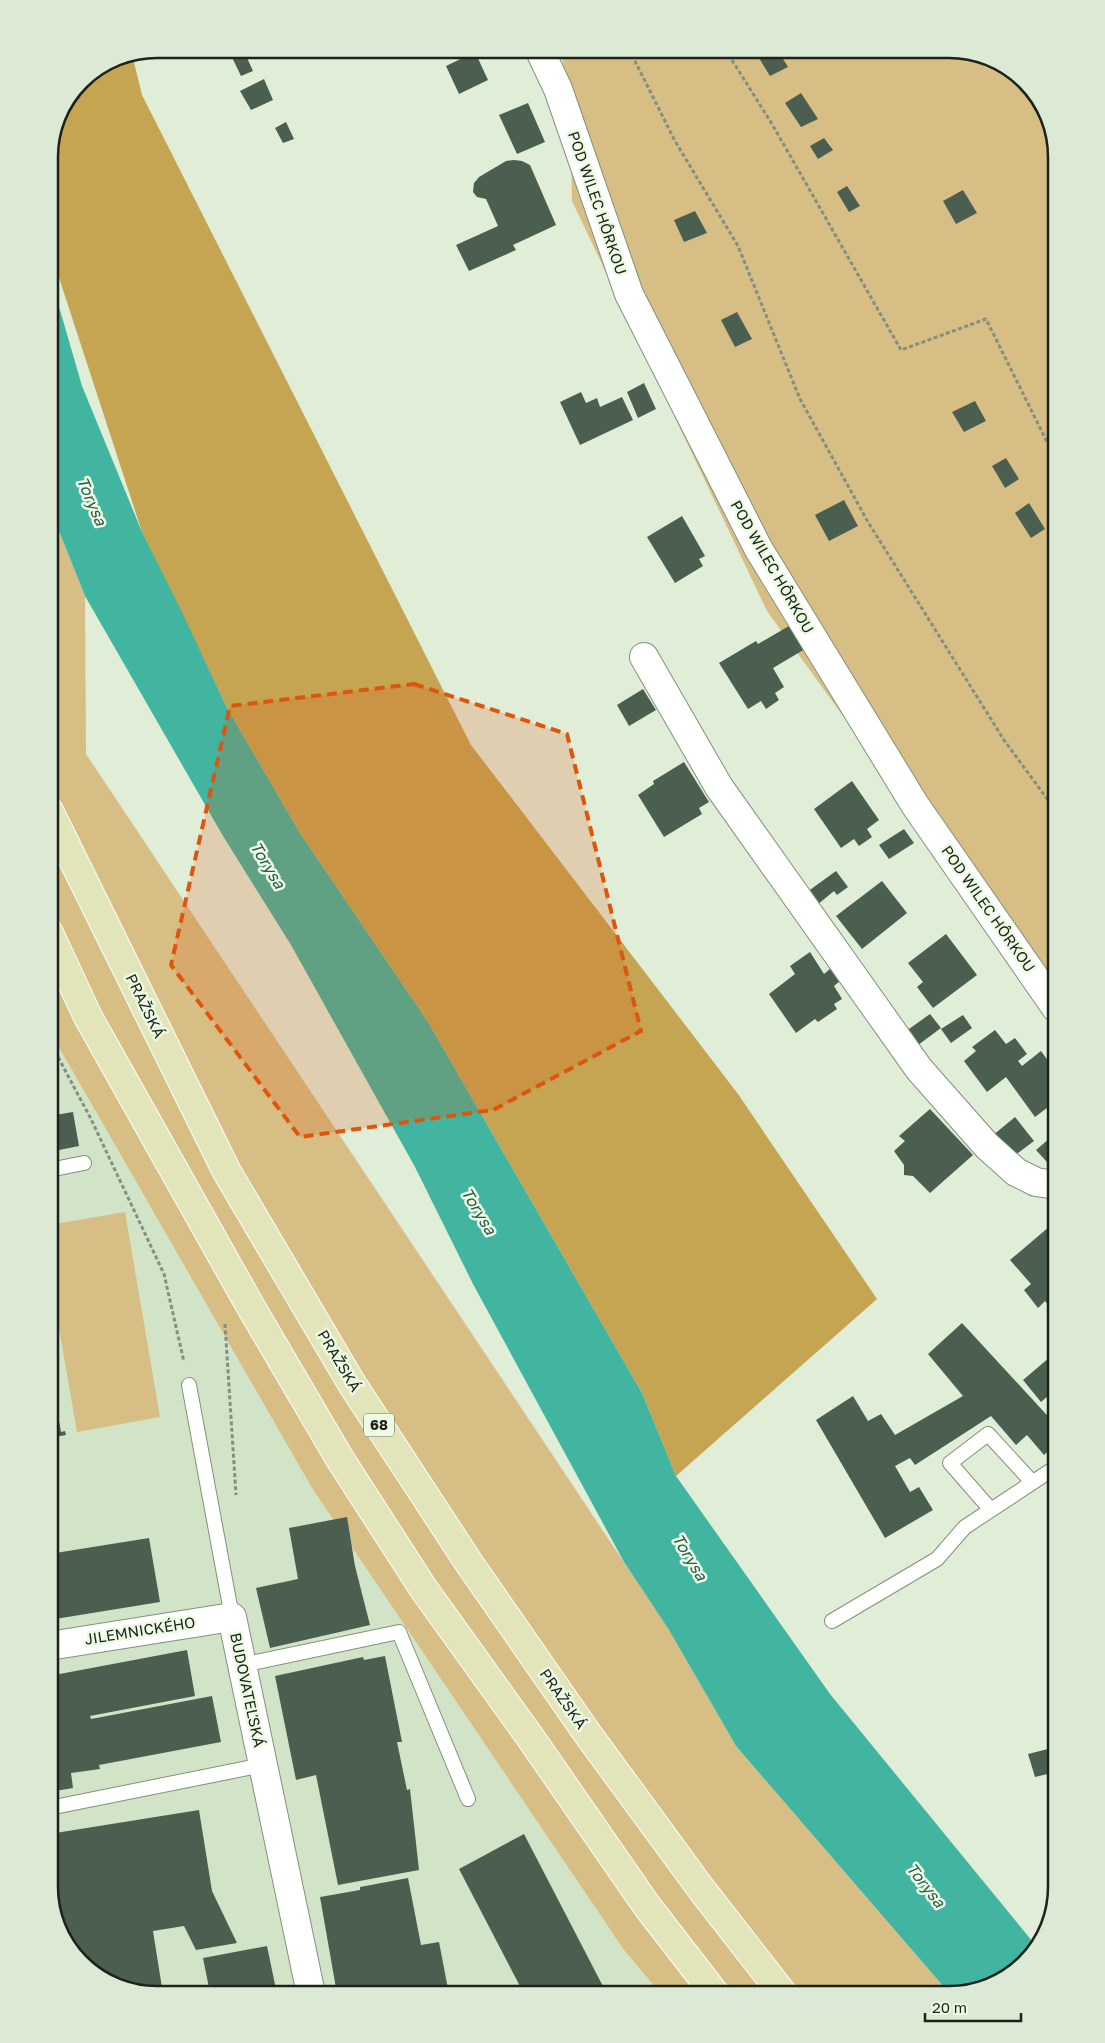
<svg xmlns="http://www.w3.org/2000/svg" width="1105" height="2043" viewBox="0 0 1105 2043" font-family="'Golos Text',sans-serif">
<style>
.built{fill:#d2e4c7}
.green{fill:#d7be84}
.forest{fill:#c5a452}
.water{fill:#41b5a0}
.building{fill:#4b5f51}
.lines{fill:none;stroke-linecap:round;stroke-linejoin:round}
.lane-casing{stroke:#84907c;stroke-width:16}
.street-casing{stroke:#84907c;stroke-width:30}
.primary-casing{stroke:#fff;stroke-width:30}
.path{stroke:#858f7f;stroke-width:3;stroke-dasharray:4 2.5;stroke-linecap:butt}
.lane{stroke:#fff;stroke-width:14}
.street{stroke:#fff;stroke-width:28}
.primary{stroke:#e2e5b9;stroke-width:28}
.marked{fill:#de560d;fill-opacity:0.2;stroke:#de560d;stroke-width:4;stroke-dasharray:10 6;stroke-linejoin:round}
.labels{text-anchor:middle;stroke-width:5;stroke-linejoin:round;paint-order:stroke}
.shield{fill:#edfae4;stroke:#5b6357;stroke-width:1}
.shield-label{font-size:14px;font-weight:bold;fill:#1d221a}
.street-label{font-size:15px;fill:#1d221a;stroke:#edfae4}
.water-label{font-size:16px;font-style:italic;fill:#2a5a51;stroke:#edfae4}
.rim{fill:none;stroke:#1d221a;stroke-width:2.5}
</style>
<rect width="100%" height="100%" fill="#e0edd7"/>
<path class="built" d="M49 1030 312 1488 624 1950 661 1994H150L96 1976 57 1928 49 1886Z"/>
<path class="green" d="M557 49H956L1009 67 1048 115 1056 157V1010L767 611 572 201 570 101 562 58Z
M49 506 85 596 86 754 669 1630 736 1746 950 1994H661L624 1950 312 1488 49 1030Z
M125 1212 160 1417 77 1432 49 1271V1225Z"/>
<path class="forest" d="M132 54 142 95 471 745 738 1094 877 1299 676 1476 642 1393 428 1022 300 833 226 706 142 532 49 247V150L57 115 81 80 116 57Z"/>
<path class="water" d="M49 272 82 386 142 532 181 610 226 706 300 833 428 1022 642 1393 676 1476 830 1694 1037 1947 990 1986 950 1994 736 1746 669 1630 624 1562 473 1284 415 1167 291 945 223 836 85 596 49 506Z"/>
<path class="building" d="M228 49H243L253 71 241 76Z
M775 49H777L788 67 770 76 759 58Z
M475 52 488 80 459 94 446 66Z
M264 79 273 100 251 110 240 91Z
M801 93 818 119 801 127 785 103Z
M528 103 545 142 517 154 499 115Z
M286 122 294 139 283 143 275 128Z
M824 138 833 150 818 159 810 146Z
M514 160 522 161 530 165 556 225 513 245 516 250 469 271 456 245 498 226 486 199 477 197 473 192 474 183 479 177 506 161Z
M847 186 860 206 849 212 837 192Z
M963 190 977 213 956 224 943 201Z
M695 211 707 233 684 242 674 220Z
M737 312 752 339 735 347 721 320Z
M644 383 656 409 638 418 627 392Z
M581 392 586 403 597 398 600 407 622 397 633 420 580 445 560 402Z
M975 401 986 421 964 432 952 412Z
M1006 458 1019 479 1005 488 992 466Z
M844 500 858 526 829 541 815 515Z
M1029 503 1045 529 1031 538 1015 513Z
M682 516 705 556 699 559 703 566 675 583 647 537Z
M789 626 805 649 773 668 784 687 775 693 779 700 766 709 761 701 748 709 719 663 756 641 758 644Z
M643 689 656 710 629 726 617 705Z
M684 762 709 802 699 808 702 814 664 837 638 795 654 784 653 781Z
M852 781 879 820 867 829 872 837 859 846 854 839 841 848 814 809Z
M904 829 914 843 889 859 879 845Z
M836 871 848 887 837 895 834 891 817 905 807 892Z
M882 881 907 913 862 949 836 916Z
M946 934 977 975 933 1008 917 987 923 982 908 963Z
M810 952 824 974 831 968 840 981 834 986 842 999 834 1004 837 1009 818 1022 815 1019 796 1033 769 994 795 974 790 966Z
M930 1014 941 1028 914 1048 902 1034Z
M963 1015 972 1028 951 1043 941 1029Z
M995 1030 1006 1044 1015 1038 1027 1054 1018 1061 1022 1066 1041 1051 1056 1072V1101L1035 1117 1006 1077 987 1092 964 1061 976 1051 972 1047Z
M930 1109 973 1155 930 1193 913 1176 904 1175V1165L894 1151 905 1141 899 1136Z
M73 1112 79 1146 49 1152V1116Z
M1015 1117 1034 1141 1010 1159 992 1136Z
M1056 1133V1172L1036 1150Z
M1056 1221V1315L1045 1301 1038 1308 1024 1290 1031 1284 1010 1260Z
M962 1323 1056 1425V1444L1044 1455 1027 1435 1016 1445 991 1416 915 1465 910 1458 895 1466 910 1492 919 1487 933 1510 885 1538 816 1420 853 1396 868 1421 881 1414 895 1435 963 1396 928 1354Z
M1056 1352V1389L1041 1402 1023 1380Z
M49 1365 61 1432 65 1431 66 1435 49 1438Z
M347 1517 355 1566 370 1625 270 1648 256 1588 298 1579 289 1528Z
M149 1538 160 1602 49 1620V1554Z
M187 1650 195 1696 90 1716 91 1719 212 1696 221 1742 99 1765 100 1769 71 1773 73 1788 49 1792V1676Z
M385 1656 402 1742H397L407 1790 410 1789 419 1870 338 1885 316 1775 296 1780 275 1676 363 1657 364 1660Z
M1056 1747V1772L1035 1777 1028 1754Z
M199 1810 212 1891 237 1943 196 1950 184 1926 153 1931 163 1994H150L96 1976 57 1928 49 1886V1834Z
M524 1834 607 1994H524L459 1869Z
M408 1878 421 1945 439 1942 449 1994H337L320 1897 360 1890V1887Z
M267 1946 277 1994H230L229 1990 210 1993 203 1958Z"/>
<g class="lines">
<defs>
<path id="lane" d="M49 1170 84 1163
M189 1385 232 1617
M991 1510 950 1463 988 1434 1032 1482
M832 1621 937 1559 965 1527 1056 1467
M242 1665 399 1632 468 1799
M49 1808 263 1765"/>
<path id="street" d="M539 49 558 89 629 294 758 548 915 805 1056 1008
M644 657 719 787 919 1069 987 1146 1016 1172 1036 1182 1056 1185
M49 1646 232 1617 311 1994"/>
<path id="primary" d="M49 811 227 1172 352 1384 469 1563 587 1733 702 1890 783 1994
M49 933 88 1017 248 1302 340 1459 423 1588 530 1737 647 1906 715 1994"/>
</defs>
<use href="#lane" class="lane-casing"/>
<use href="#street" class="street-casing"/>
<use href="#primary" class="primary-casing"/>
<path class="path" d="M629 49 675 141 738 246 800 399 868 522 1004 740 1056 811
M725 49 772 124 901 350 986 319 1056 460
M49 1040 91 1119 164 1274 184 1362
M225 1324 236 1495"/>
<use href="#lane" class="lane"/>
<use href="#street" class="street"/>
<use href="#primary" class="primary"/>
</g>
<path class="marked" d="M414 684 567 734 641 1031 493 1110 300 1137 171 965 230 706Z"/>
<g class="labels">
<rect class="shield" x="364" y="1413.5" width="30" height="23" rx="4"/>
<g class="shield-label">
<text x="379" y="1430">68</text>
</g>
<g class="street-label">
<text transform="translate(597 203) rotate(71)" y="5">POD WILEC HÔRKOU</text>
<text transform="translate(772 567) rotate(60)" y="5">POD WILEC HÔRKOU</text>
<text transform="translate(988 909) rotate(55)" y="5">POD WILEC HÔRKOU</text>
<text transform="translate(145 1006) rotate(64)" y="5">PRAŽSKÁ</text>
<text transform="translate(339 1361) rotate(59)" y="5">PRAŽSKÁ</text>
<text transform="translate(140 1631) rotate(-9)" y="5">JILEMNICKÉHO</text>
<text transform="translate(247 1690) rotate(78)" y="5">BUDOVATEĽSKÁ</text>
<text transform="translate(563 1699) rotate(55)" y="5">PRAŽSKÁ</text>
</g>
<g class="water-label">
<text transform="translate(92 501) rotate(67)" y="6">Torysa</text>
<text transform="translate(268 865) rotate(59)" y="6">Torysa</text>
<text transform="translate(479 1211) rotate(59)" y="6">Torysa</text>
<text transform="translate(690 1557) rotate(59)" y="6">Torysa</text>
<text transform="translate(926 1885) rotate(52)" y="6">Torysa</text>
</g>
</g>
<path d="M0 0H1105V2043H0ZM157 58H949A99 99 0 0 1 1048 157V1887A99 99 0 0 1 949 1986H157A99 99 0 0 1 58 1887V157A99 99 0 0 1 157 58Z" fill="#dce9d4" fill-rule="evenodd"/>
<path class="rim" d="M157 58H949A99 99 0 0 1 1048 157V1887A99 99 0 0 1 949 1986H157A99 99 0 0 1 58 1887V157A99 99 0 0 1 157 58Z"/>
<path d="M925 2013v8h96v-8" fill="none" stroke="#1d221a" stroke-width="2.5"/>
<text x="932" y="2013" font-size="15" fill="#1d221a" stroke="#edfae4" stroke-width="4" paint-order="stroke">20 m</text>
</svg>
